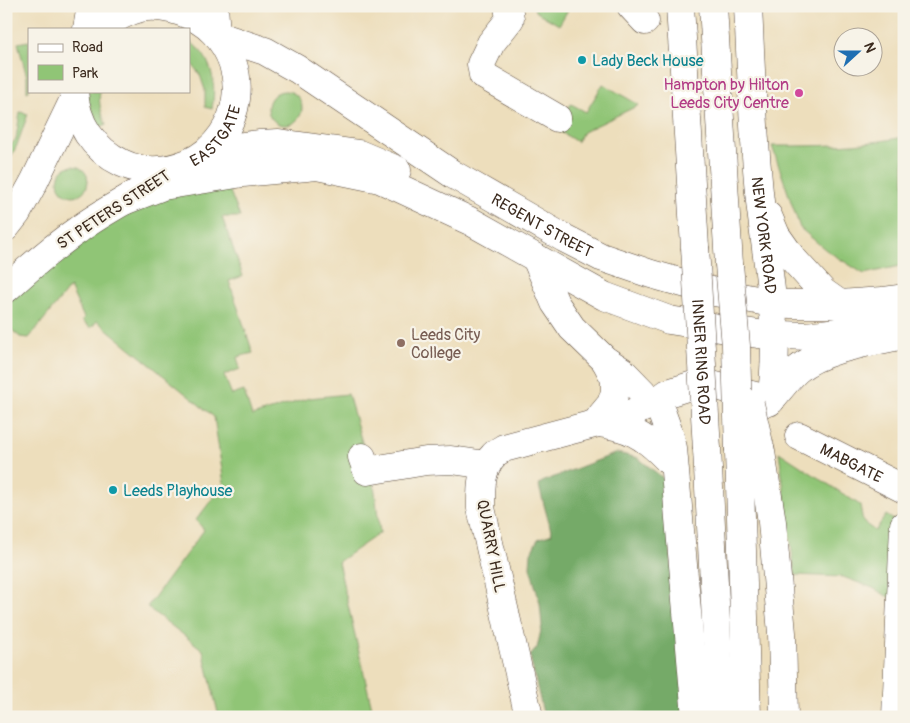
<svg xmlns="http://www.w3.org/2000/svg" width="910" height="723" viewBox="0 0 910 723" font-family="Pangolin,sans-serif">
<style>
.green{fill:#90c576;stroke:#66784a}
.forest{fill:#74aa67;stroke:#586a42}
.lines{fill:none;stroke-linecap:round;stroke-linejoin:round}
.minor-casing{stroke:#564536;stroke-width:29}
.highway-casing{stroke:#564536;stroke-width:29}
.minor{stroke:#fff;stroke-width:28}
.highway{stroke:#fff;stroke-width:28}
.highway-bridge-casing{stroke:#564536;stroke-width:29;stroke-linecap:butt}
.highway-bridge{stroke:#fff;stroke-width:28}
.culture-dot{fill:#0f9aa8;stroke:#f7f3e8;stroke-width:2}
.hotel-dot{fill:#d1479c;stroke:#f7f3e8;stroke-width:2}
.education-dot{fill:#8d6e63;stroke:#f7f3e8;stroke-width:2}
.labels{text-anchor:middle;stroke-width:4.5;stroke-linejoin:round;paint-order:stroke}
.culture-label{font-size:16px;fill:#0d838f;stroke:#f7f3e8;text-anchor:start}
.hotel-label{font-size:16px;fill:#b23c85;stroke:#f7f3e8;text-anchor:end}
.street-label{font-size:16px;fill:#3b2a1e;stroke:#f7f3e8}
.education-label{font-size:16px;fill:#785e54;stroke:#f7f3e8;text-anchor:start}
</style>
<rect width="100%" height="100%" fill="#f7f3e8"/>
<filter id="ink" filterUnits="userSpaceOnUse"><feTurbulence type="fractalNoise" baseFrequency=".02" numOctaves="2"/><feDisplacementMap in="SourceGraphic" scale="10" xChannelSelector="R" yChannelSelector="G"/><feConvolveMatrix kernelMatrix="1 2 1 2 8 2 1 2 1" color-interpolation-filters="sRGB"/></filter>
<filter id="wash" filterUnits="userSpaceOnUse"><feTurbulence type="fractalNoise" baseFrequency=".0096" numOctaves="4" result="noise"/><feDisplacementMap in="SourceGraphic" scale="20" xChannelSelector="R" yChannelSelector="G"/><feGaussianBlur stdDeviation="1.12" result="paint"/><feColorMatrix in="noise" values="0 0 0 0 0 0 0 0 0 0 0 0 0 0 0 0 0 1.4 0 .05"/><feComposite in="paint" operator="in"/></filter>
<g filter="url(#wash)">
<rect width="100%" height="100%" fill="#eddebc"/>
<path class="green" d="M534 6H567L569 8 559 25 535 11Z
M189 40C193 44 199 49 203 54 215 72 215 89 212 109L205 107V90L200 75 189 60Z
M29 41V91L27 92V77L18 43Z
M603 84 639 105 583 132 577 142 556 129 571 104 586 112Z
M88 91H100C98 104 102 114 106 125L98 127 88 101Z
M268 108a17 17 0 1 1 34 0a17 17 0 1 1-34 0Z
M20 112 28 114 17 145 6 167V150L16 139Z
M904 137V265L864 274 826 250 800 228 772 146C816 146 860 146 904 137Z
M58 181a15 15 0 1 1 30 0a15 15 0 1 1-30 0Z
M224 176 240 217H222L243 276 229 281 253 353 237 357 240 369 224 375 232 395 244 391 252 416 309 398 348 394 374 484 380 533 338 562 374 717H219L203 650 147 607 204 530 196 520 224 484 214 417 97 321 91 328 82 321 84 318 70 287 29 338 20 337 6 325V289L77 230Z
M779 452 860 505 863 522 875 531 886 515 894 520 892 599 873 588 843 577 795 575Z"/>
<path class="forest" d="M617 453 638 458 663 478 688 717H544L530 656 537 648 542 626 540 603 530 567 531 553 538 539 552 534 540 490 539 484 544 481Z"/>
</g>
<g filter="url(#ink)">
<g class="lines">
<defs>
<g id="minor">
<path d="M214 6 216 34"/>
<path d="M508 6 510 19 491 43 481 64 483 75 557 118"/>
<path d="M631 6 645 21"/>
<path id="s1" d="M748 6C751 68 753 130 759 192 766 261 782 331 771 400"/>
<path d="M87 29 91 6"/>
<path d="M768 216 776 235 793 259 823 292 840 304"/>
<path d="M769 402C778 392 787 379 797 370 823 348 872 342 904 335"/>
<path d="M597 423 601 416 611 404 615 392V379L605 360"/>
<path d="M599 423C605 424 612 425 619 427 642 433 658 449 674 466"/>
<path id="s2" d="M799 436 904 489"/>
<path d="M362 457 367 471 426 461 451 460 487 465"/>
<path d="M529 717 481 508C481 491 480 468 494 455 496 452 501 450 504 448L628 415 654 403 668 393 690 386 708 384 771 400"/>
<path d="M896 717 904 525"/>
</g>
<g id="highway">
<path d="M680 6 695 247"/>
<path d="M713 6 729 264"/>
<path id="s3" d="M219 36 265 51 297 69 454 175 564 238 601 257 651 274 715 292 772 303 791 304H840L883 301 904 298"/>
<path id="s4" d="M74 91C76 123 93 149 122 163 143 173 166 172 188 163 202 157 213 148 222 135 253 90 233 29 181 12 169 8 153 5 140 8 124 12 113 19 100 29"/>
<path d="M202 158 221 149 260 144 279 143 359 154 397 170"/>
<path d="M124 201 163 186 243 173 317 166 380 179 470 221 604 296 669 320 758 334 807 336 904 323"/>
<path d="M6 227 17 213 34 182 74 99"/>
<path d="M536 258 555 303 572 328 605 360 622 371 661 411 669 433 673 448 696 717"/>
<path d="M6 289C29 268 52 248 78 230 98 215 120 204 140 191"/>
<path d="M707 449 721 717"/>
<path d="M739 451 747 717"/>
<path d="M761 452 772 522 782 633 784 717"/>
</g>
</defs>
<use href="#minor" class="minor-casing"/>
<use href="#highway" class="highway-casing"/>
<use href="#minor" class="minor"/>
<use href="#highway" class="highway"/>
<defs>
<g id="highway-bridge">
<path id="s5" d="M695 247 707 449"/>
<path d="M729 264 736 346 739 451"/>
<path d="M750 404 761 452"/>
</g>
</defs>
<use href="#highway-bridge" class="highway-bridge-casing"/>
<use href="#highway-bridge" class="highway-bridge"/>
</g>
</g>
<g class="culture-dot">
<circle cx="582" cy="60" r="5"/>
<circle cx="113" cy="490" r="5"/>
</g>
<circle class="hotel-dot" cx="799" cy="93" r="5"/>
<circle class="education-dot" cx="401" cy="343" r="5"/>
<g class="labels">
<g class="culture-label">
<text x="592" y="66">Lady Beck House</text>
<text x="123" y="496">Leeds Playhouse</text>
</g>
<g class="hotel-label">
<text x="789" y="90">Hampton by Hilton<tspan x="789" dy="18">Leeds City Centre</tspan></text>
</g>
<g class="street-label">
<text dy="6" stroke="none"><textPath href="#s4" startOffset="199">EASTGATE</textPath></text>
<text transform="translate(113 209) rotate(-33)" y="6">ST PETERS STREET</text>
<text dy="6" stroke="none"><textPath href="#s3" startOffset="376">REGENT STREET</textPath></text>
<text dy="6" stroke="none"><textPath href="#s1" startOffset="230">NEW YORK ROAD</textPath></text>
<text dy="6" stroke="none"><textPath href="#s5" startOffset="115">INNER RING ROAD</textPath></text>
<text dy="6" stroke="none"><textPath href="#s2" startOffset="59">MABGATE</textPath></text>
<text transform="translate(492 546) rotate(79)" y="6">QUARRY HILL</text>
</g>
<g class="education-label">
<text x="411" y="340">Leeds City<tspan x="411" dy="18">College</tspan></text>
</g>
</g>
<rect width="910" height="723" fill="none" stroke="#f7f3e8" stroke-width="25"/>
<rect x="28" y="28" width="162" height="65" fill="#f7f3e8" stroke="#aca397"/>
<rect x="38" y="44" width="25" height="8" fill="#ffffff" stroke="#aca397"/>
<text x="72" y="52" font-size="15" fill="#3b2a1e">Road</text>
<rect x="38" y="65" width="25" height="15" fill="#90c576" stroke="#aca397"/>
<text x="72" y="78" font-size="15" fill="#3b2a1e">Park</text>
<g transform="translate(858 52) rotate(69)"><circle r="24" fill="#f7f3e8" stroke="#aca397"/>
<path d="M0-4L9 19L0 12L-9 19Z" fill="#1f6fb2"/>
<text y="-8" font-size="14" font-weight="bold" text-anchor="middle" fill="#3b2a1e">N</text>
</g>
</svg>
